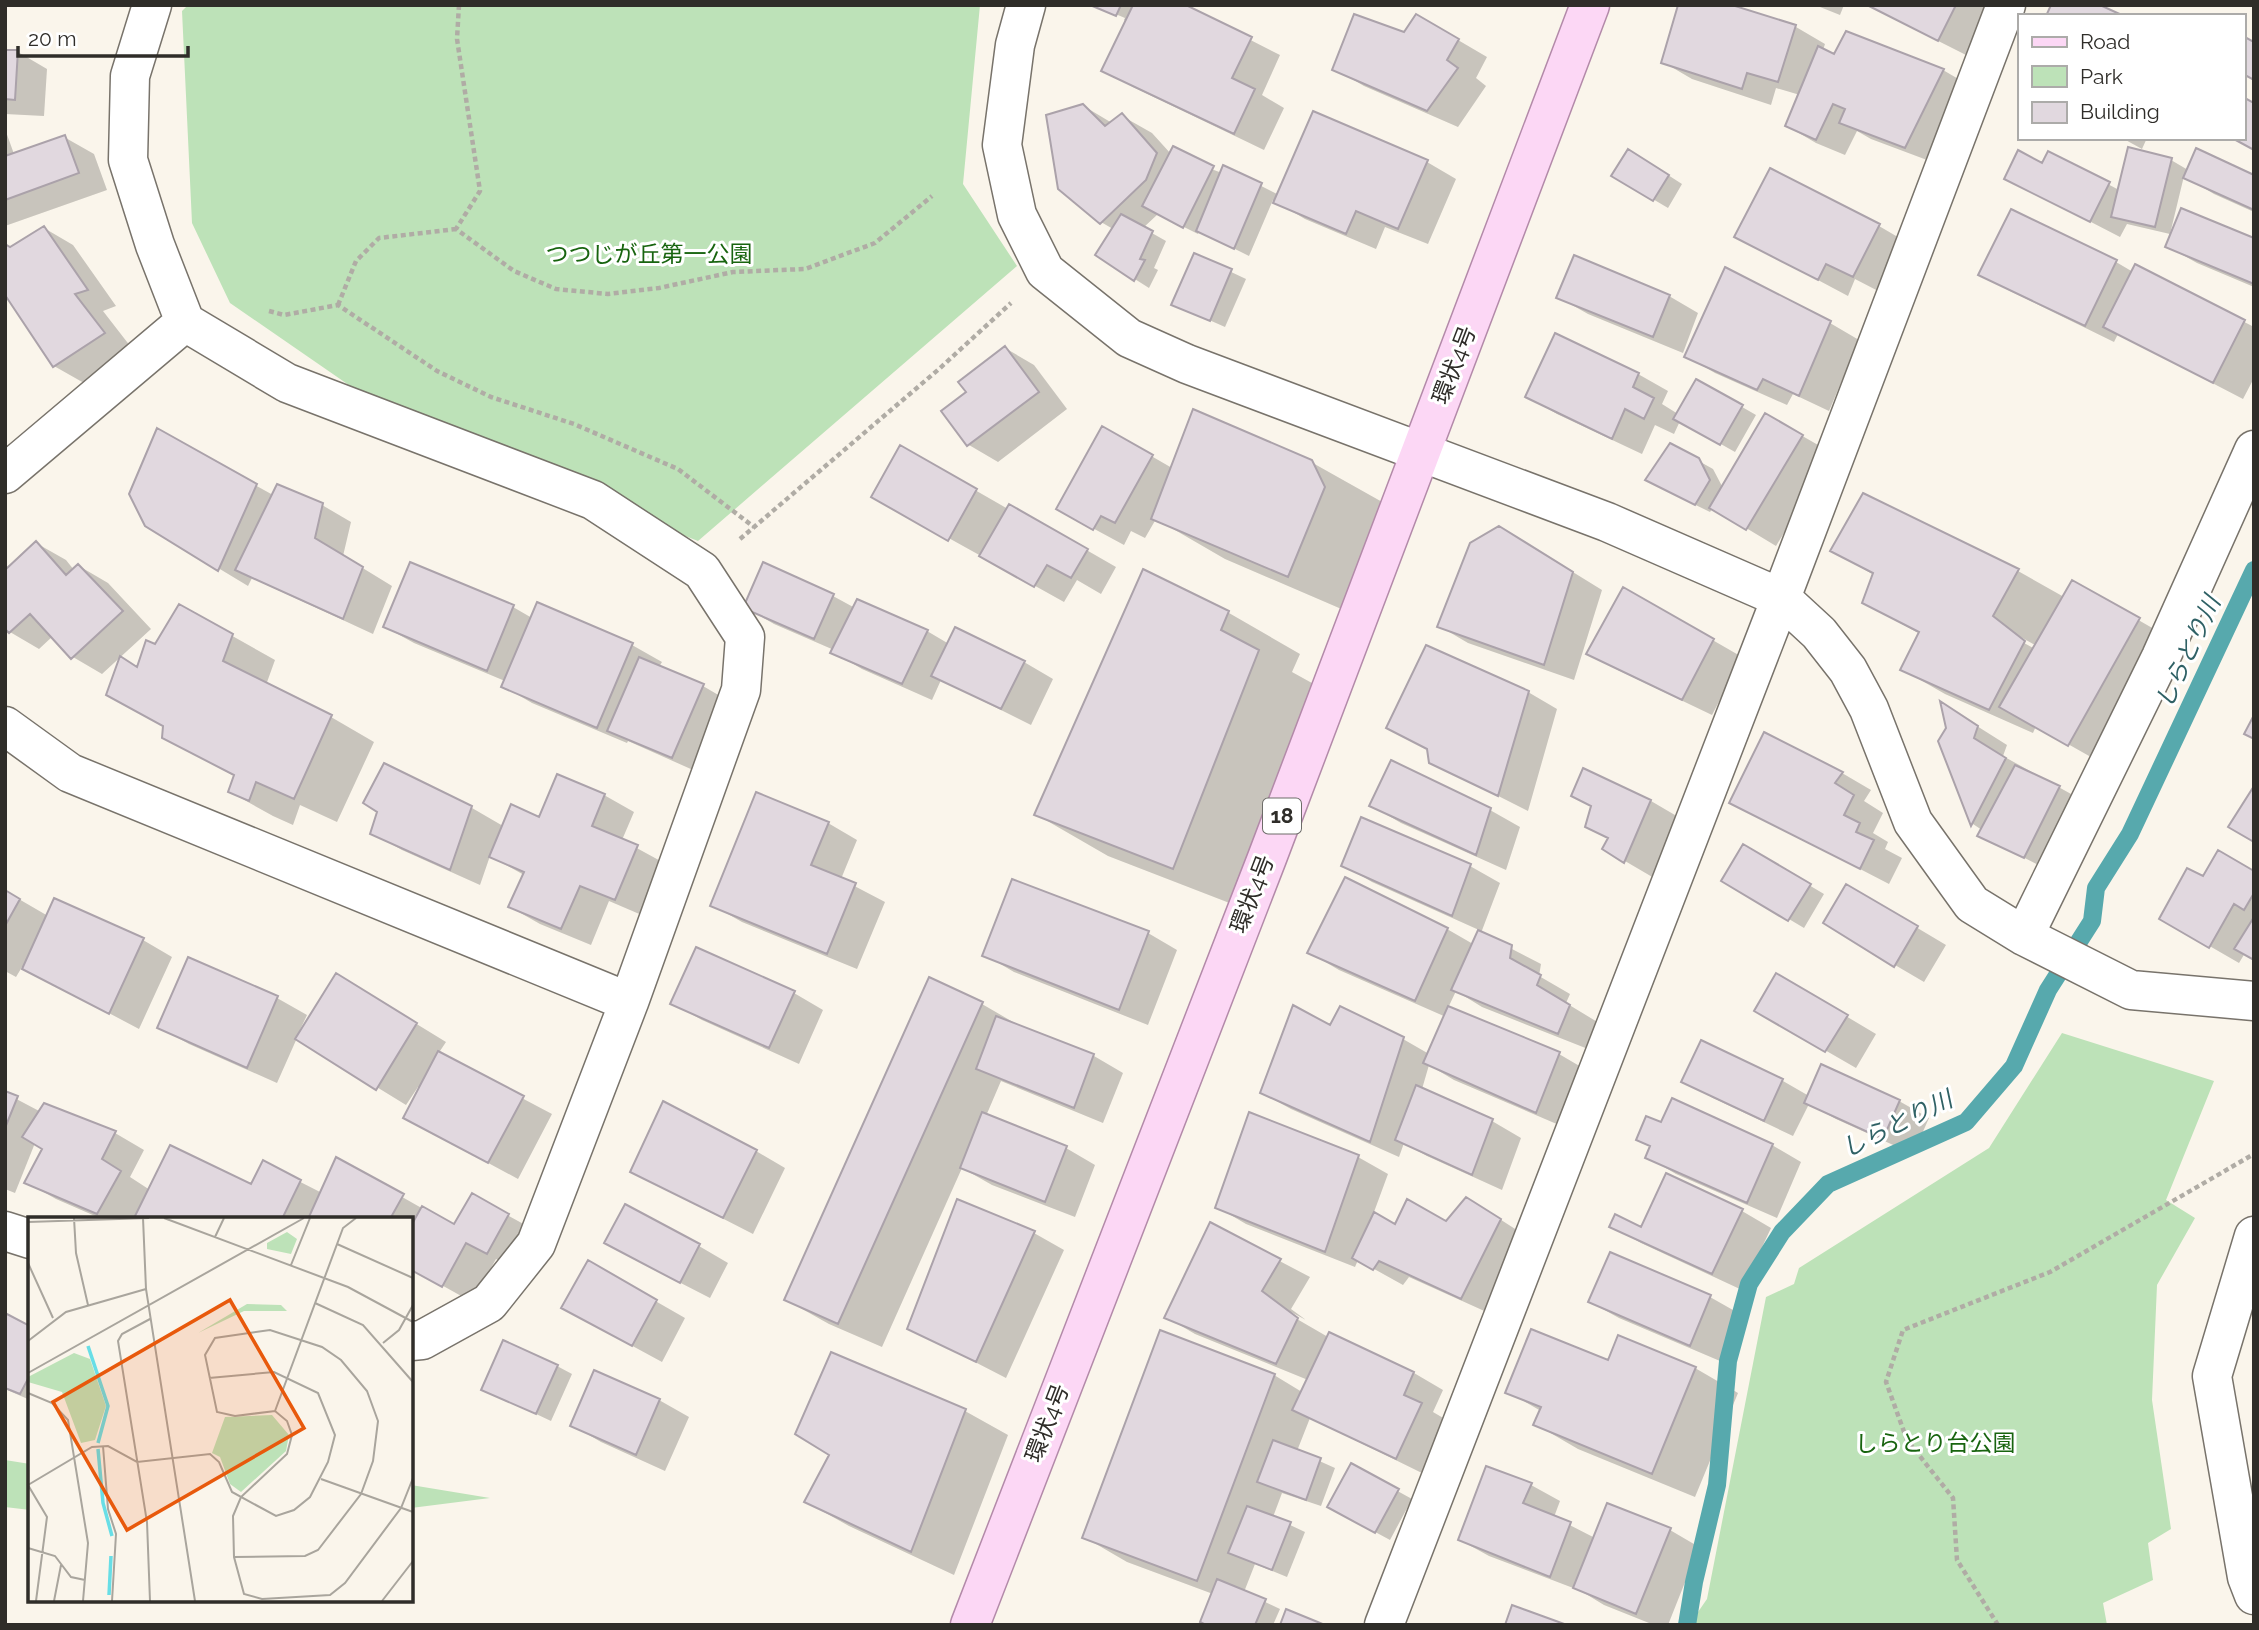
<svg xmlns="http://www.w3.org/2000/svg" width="2259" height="1630" viewBox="0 0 2259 1630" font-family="Raleway,'Noto Sans JP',sans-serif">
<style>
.green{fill:#bde2b8}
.shadow{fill:#0003;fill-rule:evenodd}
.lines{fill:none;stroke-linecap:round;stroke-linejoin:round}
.stream{stroke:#57a9ad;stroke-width:18}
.building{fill:#e1d8df;stroke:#aba2aa;stroke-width:2}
.minor-casing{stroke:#78736b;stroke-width:41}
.primary-casing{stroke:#b38aa9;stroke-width:41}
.path{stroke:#b0aca5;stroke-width:4.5;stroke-dasharray:5 3.5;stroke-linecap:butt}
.minor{stroke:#fff;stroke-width:38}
.primary{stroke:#fcd7f5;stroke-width:38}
.labels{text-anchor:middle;stroke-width:6;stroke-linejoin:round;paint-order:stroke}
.shield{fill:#fff;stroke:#6d6c69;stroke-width:2}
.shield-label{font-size:21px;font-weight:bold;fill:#2f2d29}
.park-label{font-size:23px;fill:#18640f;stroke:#fff}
.street-label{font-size:23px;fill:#2f2d29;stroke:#fff}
.water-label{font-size:24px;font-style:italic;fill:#2f6165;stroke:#fff}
.inset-river{fill:none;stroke:#68dee6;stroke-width:3.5}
.inset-road{fill:none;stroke:#a9a59d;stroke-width:2}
.view{fill:#e8590c;fill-opacity:0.15;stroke:#e8590c;stroke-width:3.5}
.inset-edge{fill:none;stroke:#2f2d29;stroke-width:3.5}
</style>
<rect width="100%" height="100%" fill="#faf5eb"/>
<path class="green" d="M188 5H980L963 184 1017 266 698 541 411 428 230 303 192 223 182 11Z
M2062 1033 2214 1081 2166 1200 2195 1218 2157 1285 2152 1400 2171 1529 2148 1543 2153 1580 2103 1603 2107 1625H1689L1707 1599 1766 1297 1794 1284 1799 1268 1989 1148Z
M5 1460 30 1464V1510L5 1507Z
M411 1485 490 1498 411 1508Z"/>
<path class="shadow" d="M1094 5H1182L1280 55 1262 95 1284 108 1264 150 1133 87 1104 70 1127 22 1124 20 1125 18Z
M1726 5 1796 27 1825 44 1823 50 1834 57 1943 70 1972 87 1935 163 1871 139 1857 131 1845 155 1816 143 1787 126 1800 95 1776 88 1771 105 1692 79 1663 62Z
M1815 5H1844L1840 15Z
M1867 5H1994L1968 56Z
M1446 33 1487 57 1476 78 1486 86 1458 127 1364 86 1335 69 1404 34Z
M5 51 18 52 47 69 44 116 5 114Z
M1082 105 1112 123 1122 116 1152 133 1171 154 1222 173 1224 167 1279 195 1427 162 1456 179 1428 244 1385 227 1376 249 1305 219 1273 200 1249 256 1199 231 1198 234 1158 214 1143 228 1166 241 1154 268 1158 270 1149 288 1097 255 1113 229 1101 222Z
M5 129 14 154 64 137 94 154 107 190 5 226Z
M2122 138H2147L2142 149Z
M2049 153 2119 190 2171 160 2188 170 2254 177V212L2214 194 2184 176 2170 234 2127 224 2120 237 2006 178 2043 165Z
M1643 159 1682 184 1668 208 1614 176Z
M1879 226 1908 243 1882 293 1855 279 1848 296 1737 237Z
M44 228 73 245 116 306 103 311 134 351 84 383 54 366 10 249Z
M2254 240V287L2197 263 2167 246Z
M1195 255 1246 279 1225 327 1173 304Z
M2116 262 2133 272 2136 266 2254 327V378L2243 399 2118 334 2114 342 2010 291 1981 274Z
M1669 296 1698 313 1683 353 1588 314 1558 297Z
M1830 323 1859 340 1829 411 1793 394 1787 405 1715 373 1686 356Z
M1005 348 1034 365 1067 409 998 462 969 445 944 412 968 392Z
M1638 374 1668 391 1662 404 1678 414 1697 381 1756 415 1735 452 1680 421 1674 434 1655 425 1642 454 1557 414 1528 397Z
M1766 415 1832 453 1776 546 1713 508 1710 512 1661 488 1670 445 1713 469 1723 488Z
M1103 428 1172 468 1311 462 1384 503 1360 617 1225 559 1156 519 1145 538 1131 531 1124 545 1087 525Z
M157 431 273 495 322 505 351 522 343 556 392 586 373 634 252 578 248 586 147 525Z
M900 447 1008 509 1010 506 1116 567 1101 594 1077 580 1064 602 873 496Z
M1864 496 2018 571 2064 597 2072 582 2168 637 2098 761 2036 726 2033 733 1945 694 1903 670 1920 634 1864 603 1874 575 1832 551ZM2019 636 2035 645V649L2017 639Z
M36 543 66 560 74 570 79 566 108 583 151 629 102 674 73 657 53 636 39 649 10 632Z
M1529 545 1602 590 1574 680 1468 643 1439 626Z
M1144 572 1229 613 1300 654 1292 672 1330 693 1245 909 1108 856 1037 815Z
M1624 589 1742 657 1712 715 1618 670 1588 654Z
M833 596 855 608 927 631 949 644 1024 662 1053 679 1031 725 941 680 932 700 862 669 833 652 834 650 774 624 745 607Z
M538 604 632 645 662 662 659 667 703 686 732 703 702 774 628 741 627 743 532 703 503 686 505 681 414 643 385 627 513 607 532 618Z
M179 606 275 660 266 685 331 717 374 742 337 822 300 805 293 825 273 816 230 792 236 777 164 737 165 726 138 669 156 646Z
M1528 692 1557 709 1528 811 1431 762Z
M1942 704 2007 745 2003 756 2089 804 2054 873 1980 835 1982 830 1973 824 1940 741 1948 729Z
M385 765 472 808 503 826 540 819 604 795 634 812 622 840 666 864 644 916 609 901 591 945 540 924 510 907 524 875 490 856 480 885 402 850 372 833 379 812Z
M1584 770 1651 801 1680 818 1654 878 1625 861 1609 839 1587 827 1592 807 1573 796Z
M1842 773 1871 790 1864 801 1883 813 1873 833 1888 842 1885 849 1902 858 1889 884 1731 802Z
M1372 806 1490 810 1520 827 1506 870 1401 823Z
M828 823 857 840 841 879 885 902 857 969 742 922 712 905Z
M1743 846 1824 894 1804 928 1723 880Z
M1343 865 1470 866 1500 883 1481 933 1541 964 1539 976 1570 994 1566 1003 1599 1023 1588 1049 1482 1007 1456 991 1448 1008 1559 1054 1588 1071 1566 1128 1454 1080 1429 1065 1422 1089 1492 1121 1521 1138 1502 1190 1427 1156 1404 1143 1399 1157 1291 1109 1262 1093 1403 1039 1429 1054 1446 1017 1339 970 1310 953 1447 929 1473 944 1479 930 1372 882Z
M2254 873V958L2245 953 2239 963 2161 918 2203 879Z
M1847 886 1946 945 1924 982 1895 965Z
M5 891 48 916 143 940 172 957 139 1029 22 967 16 977 5 971Z
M1148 933 1177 950 1148 1025 1014 972 985 955Z
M189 959 277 998 307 1015 299 1032 301 1033 366 993 446 1042 438 1054 552 1114 518 1179 405 1118 420 1088 418 1087 406 1105 297 1038 277 1083 189 1044 159 1027Z
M1777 975 1876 1034 1856 1068 1757 1011Z
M930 980 982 1004 1025 1029 1094 1056 1123 1073 1103 1123 1001 1081 986 1116 1066 1148 1095 1165 1075 1217 992 1185 962 1168 882 1347 829 1324 786 1300Z
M794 993 823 1010 799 1064 702 1020 672 1003Z
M1702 1043 1783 1081 1809 1096 1822 1066 1899 1101 1929 1118 1913 1154 1836 1119 1809 1104 1793 1136 1713 1098 1683 1081Z
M5 1093 41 1112 45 1105 115 1133 144 1150 130 1177 150 1190 252 1187 263 1163 322 1193 337 1160 455 1227 473 1196 538 1232 517 1269 496 1259 472 1302 411 1268V1219H139L134 1216 133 1219H102L56 1199 26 1182 44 1149 35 1143 15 1193 5 1189Z
M1661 1125 1772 1145 1801 1162 1777 1218 1676 1174 1647 1157Z
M756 1151 785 1168 753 1234 632 1172Z
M1358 1157 1388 1174 1374 1212 1396 1226 1447 1223 1495 1216 1529 1238 1491 1314 1409 1277 1403 1285 1358 1260 1355 1267 1246 1224 1217 1207Z
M958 1202 1034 1233 1064 1250 1006 1378 909 1328Z
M1742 1211 1771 1228 1742 1290 1641 1243 1612 1226 1642 1229Z
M1211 1225 1310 1277 1291 1309 1306 1320 1291 1312 1290 1315 1328 1337 1330 1335 1414 1373 1443 1390 1433 1412 1450 1422 1426 1475 1310 1418 1297 1451 1335 1468 1321 1506 1282 1493 1273 1517 1305 1532 1287 1577 1255 1564 1244 1592 1280 1609 1273 1625H1208L1213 1594 1127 1562 1084 1537 1274 1375 1302 1392 1308 1380 1195 1334 1166 1317Z
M699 1246 728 1263 710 1298 636 1260Z
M1611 1254 1710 1297 1740 1314 1720 1361 1619 1318 1590 1302Z
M589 1263 685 1318 662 1362 592 1324Z
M5 1315 30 1328V1400L5 1389Z
M832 1354 965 1411 1008 1435 954 1575 849 1526 806 1502 831 1454Z
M1609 1363 1695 1368 1738 1393 1695 1497 1578 1449 1535 1424 1541 1411 1508 1392Z
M557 1366 572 1374 551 1421 483 1389Z
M659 1400 689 1417 665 1471 601 1442 572 1425Z
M1352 1466 1412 1499 1390 1540 1344 1515Z
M1531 1485 1560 1501 1554 1517 1595 1538 1670 1530 1699 1547 1668 1625H1654L1604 1605 1581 1591 1489 1556 1460 1540Z"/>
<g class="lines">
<path class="stream" d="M1687 1625 1694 1582 1717 1485 1728 1361 1749 1284 1782 1232 1828 1184 1966 1122 2014 1066 2048 990 2092 921 2096 888 2130 834 2254 570"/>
</g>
<path class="building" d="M1090 5H1121L1116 16Z
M1133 5H1186L1252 37 1232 78 1255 89 1234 134 1101 71Z
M1678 5H1732L1796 25 1778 82 1747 73 1742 89 1661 63Z
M1867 5H1956L1938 41Z
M2051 5H2100L2124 16H2046Z
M1354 14 1404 32 1416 14 1459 39 1447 60 1458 68 1427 111 1332 70Z
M1846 31 1944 69 1905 148 1839 123 1845 109 1833 104 1816 140 1785 126 1818 46 1834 54Z
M2243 36 2254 42V80L2243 74Z
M5 50H18L15 100 5 99Z
M2243 97 2254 103V150L2232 138H2243Z
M1083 104 1105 126 1122 113 1157 153 1146 180 1100 224 1058 189 1046 115Z
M1313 111 1428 160 1398 229 1356 211 1346 234 1273 203Z
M65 135 79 173 5 200V156Z
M1173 146 1214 166 1183 228 1142 206Z
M2128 147 2172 158 2155 227 2111 217Z
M2196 148 2254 175V210L2183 178Z
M1628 149 1669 175 1653 201 1611 176Z
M2018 150 2042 163 2048 151 2110 182 2090 222 2004 179Z
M1223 165 1262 183 1234 249 1196 231Z
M1770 168 1880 224 1853 277 1826 264 1818 280 1734 237Z
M2181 208 2254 238V284L2165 247Z
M2011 209 2117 260 2085 326 1978 275Z
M1121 214 1153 231 1140 259 1145 260 1134 281 1095 255Z
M44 226 88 290 75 294 105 333 53 367 5 295V244L10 247Z
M1194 253 1232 269 1210 321 1171 305Z
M1574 255 1670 295 1653 337 1556 298Z
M2135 264 2245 320 2213 383 2103 327Z
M1725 267 1831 321 1799 396 1763 379 1757 390 1684 357Z
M1555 333 1639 373 1633 387 1654 398 1644 419 1625 409 1612 439 1525 397Z
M1005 346 1039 392 967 446 941 411 966 392 958 382Z
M1696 379 1743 405 1720 445 1673 419Z
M1193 409 1312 460 1325 487 1288 577 1151 519Z
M1765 413 1803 435 1746 530 1709 508Z
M1102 426 1153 455 1115 523 1101 516 1093 530 1056 509Z
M157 428 257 484 218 571 145 526 129 494Z
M1670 443 1699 458 1710 480 1695 505 1645 480Z
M900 445 977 489 948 541 871 497Z
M277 484 323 503 315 538 363 567 343 619 235 570Z
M1863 493 2019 569 1993 616 2025 641 1989 710 1900 670 1919 632 1862 603 1873 573 1830 551Z
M1009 504 1088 549 1071 578 1047 565 1034 587 979 556Z
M1499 526 1573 572 1544 665 1437 627 1470 543Z
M36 541 66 575 78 564 123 611 71 659 30 614 9 633 5 629V570Z
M410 562 514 605 487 671 383 627Z
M763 562 834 594 814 639 743 608Z
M1143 569 1229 611 1221 630 1259 650 1173 869 1034 815Z
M2072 580 2140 618 2068 746 1999 707Z
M1623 587 1714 639 1682 700 1586 654Z
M857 599 928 630 902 684 830 653Z
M537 602 633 643 597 728 501 687Z
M179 604 233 634 223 661 332 715 294 799 256 782 249 801 228 792 234 775 162 738 163 726 106 695 120 656 137 667 146 640 155 644Z
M955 627 1025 661 1001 709 931 676Z
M1426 645 1529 691 1498 796 1429 763 1427 749 1386 728Z
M639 657 704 684 672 758 607 731Z
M1940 701 1978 726 1974 738 2006 758 1971 826 1938 741 1946 728Z
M2254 715V739L2244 734Z
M1764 732 1843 772 1835 783 1854 795 1844 815 1860 823 1856 832 1874 840 1860 869 1729 803Z
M1391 760 1491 808 1476 855 1369 806Z
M384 763 472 806 450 870 370 834 377 812 363 803Z
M2015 765 2060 786 2024 858 1977 836Z
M1583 768 1651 800 1624 863 1602 849 1608 838 1585 827 1591 806 1571 796Z
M557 774 605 794 592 826 638 845 615 900 580 886 561 929 508 907 524 872 489 857 511 804 539 817Z
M2254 786V842L2228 827Z
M756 792 829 822 811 865 856 883 827 954 710 906Z
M1361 817 1471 864 1452 916 1341 866Z
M1743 844 1811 884 1788 921 1721 881Z
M2218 850 2254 871V893L2244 910 2234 904 2209 948 2159 919 2187 868 2203 876Z
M1345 877 1448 928 1415 1001 1307 953Z
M1012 879 1149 931 1119 1010 982 956Z
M1846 884 1918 926 1894 967 1823 923Z
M5 890 20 899 5 926Z
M54 898 144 938 109 1014 22 969Z
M2254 917V960L2234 949Z
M1478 930 1512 945 1510 958 1541 975 1537 985 1570 1005 1558 1034 1451 990Z
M696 947 795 991 769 1048 670 1004Z
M188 957 278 996 247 1068 157 1028Z
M336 973 417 1023 376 1090 295 1039Z
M1776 973 1848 1015 1825 1052 1754 1011Z
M929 977 983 1002 838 1324 784 1300Z
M1293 1005 1330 1025 1340 1006 1404 1037 1370 1142 1260 1093Z
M1448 1006 1560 1052 1536 1113 1423 1063Z
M996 1016 1094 1054 1074 1108 976 1069Z
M1701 1040 1783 1079 1764 1121 1681 1082Z
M438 1051 524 1096 488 1163 403 1118Z
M1821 1064 1900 1100 1883 1139 1804 1103Z
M1416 1085 1493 1119 1472 1175 1395 1140Z
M5 1091 18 1096 5 1128Z
M1672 1098 1773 1144 1747 1203 1645 1158 1650 1146 1636 1140 1646 1116 1661 1122Z
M663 1101 757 1150 723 1218 630 1172Z
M44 1103 116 1131 102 1159 121 1171 97 1214 24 1183 42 1149 22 1137Z
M982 1112 1067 1146 1045 1202 960 1168Z
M1249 1112 1359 1155 1325 1252 1215 1208Z
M170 1145 251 1184 263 1160 301 1180 282 1219H136L134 1218Z
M336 1157 404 1194 390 1219H308Z
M1666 1173 1743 1209 1712 1274 1609 1227 1615 1214 1641 1227Z
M472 1193 509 1214 487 1254 466 1243 442 1287 411 1270V1226L422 1206 454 1224Z
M1466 1197 1501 1219 1461 1299 1379 1261 1373 1270 1352 1258 1374 1212 1395 1224 1407 1199 1446 1221Z
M957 1199 1035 1231 976 1362 907 1329Z
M625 1204 700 1244 680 1283 604 1243Z
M1210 1222 1281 1259 1262 1291 1298 1318 1276 1364 1164 1318Z
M1610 1252 1711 1295 1690 1346 1588 1302Z
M588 1260 657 1300 632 1346 561 1308Z
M5 1313 30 1326V1375L20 1394 5 1388Z
M1531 1329 1608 1360 1618 1335 1696 1367 1652 1474 1533 1425 1541 1407 1505 1393Z
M1160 1330 1275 1374 1197 1581 1082 1538Z
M1329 1332 1414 1372 1404 1395 1422 1403 1396 1459 1292 1410Z
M503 1340 558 1365 536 1414 481 1390Z
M831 1352 966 1409 911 1552 804 1502 829 1455 795 1434Z
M594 1370 660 1399 636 1455 570 1426Z
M1273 1440 1321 1458 1306 1500 1257 1482Z
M1351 1463 1399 1489 1375 1533 1327 1507Z
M1486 1466 1532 1483 1523 1503 1571 1522 1550 1577 1458 1540Z
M1607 1503 1671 1528 1636 1614 1573 1588Z
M1247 1506 1291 1522 1272 1570 1228 1553Z
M1217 1579 1266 1599 1255 1625H1206L1200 1622Z
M1512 1605 1567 1625H1505Z
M1286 1609 1325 1625H1280Z"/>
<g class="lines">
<defs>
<path id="minor" d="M152 5 130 76 128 160 155 245 185 322 287 383 593 500 702 571 745 637 741 690 629 1002 536 1244 489 1303 422 1340 411 1341
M1026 5 1015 45 1002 145 1017 215 1045 271 1129 338 1187 364 1607 522 1781 598 1819 633 1848 670 1869 709 1913 822 1972 904 2024 936 2131 990 2254 1001
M5 474 185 322
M5 726 70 773 629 1002
M2024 936 2161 657 2254 450
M5 1231 30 1239
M2254 1236 2212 1376 2247 1577 2254 1595
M1384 1625 1781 598 2006 5"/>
<path id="primary" d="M970 1625 1267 858 1590 5"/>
</defs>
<use href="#minor" class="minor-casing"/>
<use href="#primary" class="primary-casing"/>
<path class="path" d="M459 5 457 39 480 191 456 229 514 271 556 289 608 294 659 288 733 272 805 269 875 243 932 196
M338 305 356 261 379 238 456 229
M269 311 284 315 338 305 437 371 491 397 574 424 678 469 754 527
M740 539 939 369 1011 303
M1998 1625 1957 1560 1953 1498 1907 1440 1886 1382 1903 1330 2050 1272 2254 1154"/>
<use href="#minor" class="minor"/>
<use href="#primary" class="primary"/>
</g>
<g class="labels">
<rect class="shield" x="1263" y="798.5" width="38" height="35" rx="5"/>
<g class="shield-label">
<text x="1282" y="823">18</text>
</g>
<g class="park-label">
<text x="649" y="262">つつじが丘第一公園</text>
<text x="1935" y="1451">しらとり台公園</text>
</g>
<g class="street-label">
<text transform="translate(1454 365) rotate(-69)" y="8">環状4号</text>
<text transform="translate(1252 894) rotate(-69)" y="8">環状4号</text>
<text transform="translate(1047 1423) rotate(-69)" y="8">環状4号</text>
</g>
<g class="water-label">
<text transform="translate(2188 652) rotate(-65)" y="8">しらとり川</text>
<text transform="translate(1897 1124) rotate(-26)" y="8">しらとり川</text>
</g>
</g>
<g transform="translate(28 1217)">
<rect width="385" height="385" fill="#faf5eb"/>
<path d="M259 15 269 22 263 37 239 32V26ZM219 87 253 88 259 94H216L170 116ZM46 136 62 142 78 189 67 223 53 226 34 175 0 165V160ZM244 198 261 218 258 234 213 275 202 267 192 240 184 236 197 200Z" fill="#bde2b8"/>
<path class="inset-river" d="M60 129 80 189 70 226M70 232 75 286 84 319M81 378 83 339"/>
<path class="inset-road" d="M46 1 48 36 60 88M115 1 118 72 167 384M136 1 320 70 385 105M0 5 121 1M187 20 196 1M309 27 385 61M0 46 25 101M263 48 282 1M287 86 335 108 385 165M0 124 38 95 118 72M355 126 371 113 385 88M0 156 276 1M0 176 24 186 40 203 60 326 55 384M247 194 315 11 328 1M75 229 80 292 88 317 84 384M293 262 385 295M0 331 27 339 43 360 57 363M206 340 277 339 290 333 333 277 345 244 350 204 339 174 313 143 294 130 242 113 187 121 177 138 189 195 207 199 247 194 259 204 264 218 259 237 213 280 205 299 206 340 216 377 234 382 302 378 317 366 373 291 385 261M8 384 19 300 0 268 64 230 80 229 109 245 182 237 191 245 204 275 248 299 266 293 282 280 300 245 307 218 290 176 246 155 181 161M26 384 33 348M122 384 119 305 90 124 94 117 122 102M354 384 385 344"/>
<path class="view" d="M202 83 276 211 99 313 25 185Z"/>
<rect width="385" height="385" class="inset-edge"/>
</g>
<rect width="2259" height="1630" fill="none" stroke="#2f2d29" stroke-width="14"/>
<rect x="2018" y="14" width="228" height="126" fill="#ffffff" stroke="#acaba9" stroke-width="2"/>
<rect x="2032" y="37" width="35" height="10" fill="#fcd7f5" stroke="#acaba9" stroke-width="2"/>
<text x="2080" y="49" font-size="21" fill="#2f2d29">Road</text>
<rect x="2032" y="66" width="35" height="21" fill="#bde2b8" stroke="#acaba9" stroke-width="2"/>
<text x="2080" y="84" font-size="21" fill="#2f2d29">Park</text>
<rect x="2032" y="102" width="35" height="21" fill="#e1d8df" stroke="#acaba9" stroke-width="2"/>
<text x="2080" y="119" font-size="21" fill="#2f2d29">Building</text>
<path d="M18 46v10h170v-10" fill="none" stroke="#2f2d29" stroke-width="3.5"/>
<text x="28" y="46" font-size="21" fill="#2f2d29" stroke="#ffffff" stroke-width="5" paint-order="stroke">20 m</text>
</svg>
